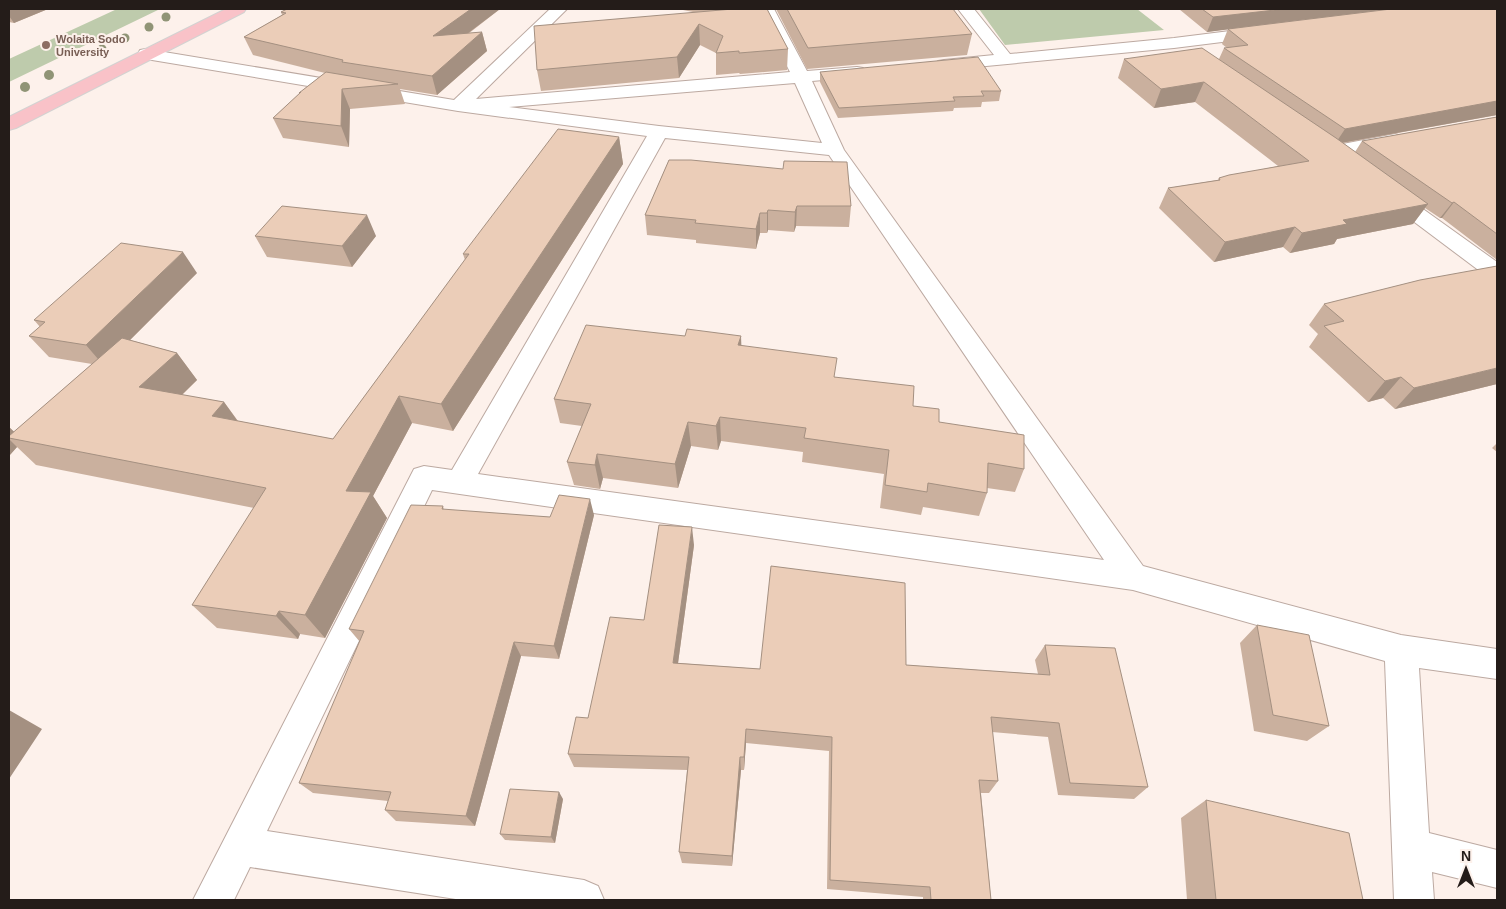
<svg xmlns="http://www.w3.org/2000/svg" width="1506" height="909" viewBox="0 0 1506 909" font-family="Helvetica,sans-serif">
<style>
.forest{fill:#becbac}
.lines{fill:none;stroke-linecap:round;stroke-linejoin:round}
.minor-casing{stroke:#bca9a1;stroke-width:2}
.highway-casing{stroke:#d3d2d1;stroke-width:2}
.minor{fill:#fff;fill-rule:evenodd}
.highway{fill:#f9c2c8;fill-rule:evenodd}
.tree{fill:#909476}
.wall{fill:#cab09e}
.shaded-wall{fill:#a49081}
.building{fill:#ebcdb8;stroke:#a49081}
.education-dot{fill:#8d6e63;stroke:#fdf1eb;stroke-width:2}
.labels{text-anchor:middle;stroke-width:4;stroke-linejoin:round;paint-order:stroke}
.far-education-label{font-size:11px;font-weight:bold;fill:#785e54;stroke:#fdf1eb;text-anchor:start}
</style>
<rect width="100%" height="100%" fill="#fdf1eb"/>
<path class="forest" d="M117 9H160L9 82V59Z
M979 9H1137L1164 30 1005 45Z"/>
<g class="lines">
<defs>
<path id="minor" d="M550 9H567L476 99 790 72 758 9H774L807 71 857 67 863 68 866 72 863 76 857 77 812 81 844 150 1143 566 1401 635 1497 649V679L1419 668 1429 833 1497 850V888L1432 872 1434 900H1394L1385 661 1133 590 432 490 267 831 584 880 598 886 604 900H462L250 867 234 900H193L414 469 424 466 452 470 647 136 458 111 140 58 138 54 140 50 146 49 454 100ZM795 83 822 143 659 126 509 107ZM665 138 829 155 1104 560 478 474Z
M958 9H974L1010 54 1174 38 1262 27 1268 29 1270 32 1268 35 1262 37 1174 48 944 70 938 69 935 65 938 61 944 60 994 55Z
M1395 134 1402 136 1405 140 1402 144 1332 158 1325 156 1322 152 1325 148 1332 146Z
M1388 187 1395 189 1497 262V280L1489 278 1381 197 1378 193 1381 189Z"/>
<path id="highway" d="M226 9H246L244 12 16 128 9 130V117Z"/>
</defs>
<use href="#minor" class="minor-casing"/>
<use href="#highway" class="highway-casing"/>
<use href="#minor" class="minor"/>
<use href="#highway" class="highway"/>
</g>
<g class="tree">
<circle cx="166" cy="17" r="4.5"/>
<circle cx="149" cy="27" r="4.5"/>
<circle cx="125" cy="38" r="4.5"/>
<circle cx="102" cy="49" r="4.5"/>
<circle cx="49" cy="75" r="5"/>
<circle cx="25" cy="87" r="5"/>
</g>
<path class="wall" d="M9 9H48L14 23 9 22Z
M287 9H500L468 34 482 32 487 51 437 95 400 89 405 104 350 109 349 147 283 138 273 118 299 94V93L325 73 253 55 244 37 282 15 281 12Z
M678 9H767L788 49 787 70 740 74 739 73 716 75V53L700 45 679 78 541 91 537 70 693 12Z
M776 9H953L972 34 967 55 807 69Z
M1179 9H1497V115L1343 143 1355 152 1362 141 1497 117V260L1442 218H1440L1425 208 1413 224 1337 239 1334 244 1290 253 1283 247 1214 262 1159 208 1168 188 1218 180 1219 178 1278 166 1195 102 1154 108 1118 78 1124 59H1219L1224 48H1227L1222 44 1228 29 1207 32Z
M820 72 1001 91 999 101 982 102 981 107 954 108 953 111 838 118 820 82Z
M619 137 623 164 453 431 412 423 373 496 387 518 325 638 300 634 298 639 217 628 192 605 254 508 36 465 17 447 9 456V427L14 432 92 364 49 357 29 336 40 327 34 320 197 273 130 340 177 353 197 380 182 395 224 402 238 421 333 439 465 260 463 254Z
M669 160 851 206 849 227 796 226 794 232 768 230 767 233H760L756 249 696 243V240L647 235 645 215Z
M255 236H376L352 267 267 257Z
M1324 304 1497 384 1395 409 1383 398 1368 402 1309 347 1318 334 1309 325Z
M685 336H741V346L835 377 913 406 939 422 1024 469 1015 492 987 488V493L979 516 923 507 921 515 880 508 884 474 802 462 803 452 721 441 718 450 691 446 678 488 603 478 600 489 574 485 567 462 582 426 560 423 554 399Z
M1497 443V452L1492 448Z
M443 506 444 510 550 517 594 515 559 659 521 656 475 826 396 821 385 810 388 801 313 793 299 783 360 642 349 629Z
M694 545 678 663 760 669 906 665 1038 674 1035 660 1045 645 1148 787 1134 799 1058 795 1048 737 992 732 998 781 989 793H981L991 900H923V897L827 889 829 751 746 743 744 770H741L732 866 682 863 679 852 687 770 574 767 568 754 644 620Z
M1257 625 1329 726 1307 741 1254 731 1240 643Z
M563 799 555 843 505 840 500 834Z
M1206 800 1363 900H1187L1181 818Z"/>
<path class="shaded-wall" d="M9 9H48L14 23 9 16Z
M471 9H500L439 55 433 36Z
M1284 9H1391L1207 32 1213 17Z
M699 24 700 45 679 78 677 57Z
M482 32 487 51 437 95 432 76Z
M1204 82 1195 102 1154 108 1161 89Z
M342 89 350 109 349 147 341 126Z
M1497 101V115L1335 144 1345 129Z
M619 137 623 164 453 431 441 404Z
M1454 202 1442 218H1440L1452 203Z
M1428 204 1413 224 1337 239 1334 244 1290 253 1302 233 1343 220Z
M797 206 796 226 794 232 795 212Z
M768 210V230L767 233V213Z
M760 213V233L756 249V229Z
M367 215 376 236 352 267 342 246Z
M1295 227 1283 247 1214 262 1225 242Z
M183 252 197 273 104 366 86 345Z
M741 336 742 361 738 345Z
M177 353 197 380 162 414 139 387Z
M1497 368V384L1395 409 1414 388Z
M1401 377 1383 398 1368 402 1385 381Z
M399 396 412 423 373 496 387 518 325 638 305 615 346 491Z
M224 402 244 430 212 416Z
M720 417 721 441 718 450 716 426Z
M688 422 691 446 678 488 675 464Z
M9 427 24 441 9 438Z
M9 439 17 447 9 456Z
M597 454 603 478 600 489 595 465Z
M590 499 594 515 559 659 554 646Z
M692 527 694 545 676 678 673 663Z
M279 611 300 634 298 639 276 616Z
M514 642 521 656 475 826 466 816Z
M9 710 42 729 9 779Z
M746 729V743L744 770V757Z
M740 757 741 770 732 866V856Z
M559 792 563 799 555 843 551 837Z"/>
<path class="building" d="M287 9H471L433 36 482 32 432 76 342 62 343 60 244 37 286 13 281 12Z
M733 9H767L788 49 739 53V51L716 53 723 36 699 24 677 57 537 70 534 26Z
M787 9H953L972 34 808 48Z
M1202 9H1284L1213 17Z
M1391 9H1497V101L1345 129 1224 48 1248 45 1228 29Z
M1202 48 1336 138 1428 204 1343 220 1347 224 1302 233 1295 227 1225 242 1168 188 1220 180 1219 178 1229 175 1309 161 1204 82 1161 89 1124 59Z
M978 57 1001 91H981L984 96 953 97 955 101 839 108 820 72Z
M326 72 398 84 342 89 341 126 273 118 301 92 299 93Z
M1497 117V234L1454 202 1452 203 1362 141Z
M558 129 619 137 441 404 399 396 346 491 371 492 305 615 279 611 276 616 192 605 266 488 9 438V436L122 338 177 353 139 387 224 402 212 416 333 439 469 254H463Z
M669 160H691L783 169 784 161 847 162 851 206H797L795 212 768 210 767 213H760L756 229 695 223 696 220 645 215Z
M282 206 367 215 342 246 255 236Z
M121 243 183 252 86 345 29 336 45 322 34 320Z
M1497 266V368L1414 388 1401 377 1385 381 1324 326 1344 321 1324 304 1420 280Z
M586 325 685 336 687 329 741 336 738 345 837 358 834 377 914 386 913 406 939 409V422L1024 435V469L988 463 987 493 928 483 927 492 885 485 889 450 804 438 806 428 720 417 716 426 688 422 675 464 597 454 595 465 567 462 591 404 554 399Z
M559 495 590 499 554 646 514 642 466 816 385 810 391 792 299 783 364 631 349 629 411 505 443 506 442 509 550 517Z
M659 525 692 527 673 663 760 669 771 566 905 583 906 665 1050 675 1045 645 1115 648 1148 787 1070 783 1059 723 991 717 998 781 979 780 991 900H931L930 887 830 880 832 737 746 729 744 757H740L732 856 679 852 689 757 568 754 576 717 588 718 610 617 644 620Z
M1257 625 1309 635 1329 726 1273 715Z
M510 789 559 792 551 837 500 834Z
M1206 800 1349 833 1363 900H1216Z"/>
<circle class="education-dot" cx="46" cy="45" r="5"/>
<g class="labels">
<g class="far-education-label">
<text x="56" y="43">Wolaita Sodo<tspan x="56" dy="13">University</tspan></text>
</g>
</g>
<rect width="1506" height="909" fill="none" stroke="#241c19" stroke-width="20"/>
<g transform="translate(1466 869)" stroke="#fdf1eb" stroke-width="4" paint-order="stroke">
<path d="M0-4L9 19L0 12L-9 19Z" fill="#241c19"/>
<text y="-8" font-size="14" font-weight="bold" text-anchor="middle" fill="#241c19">N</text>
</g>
</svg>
